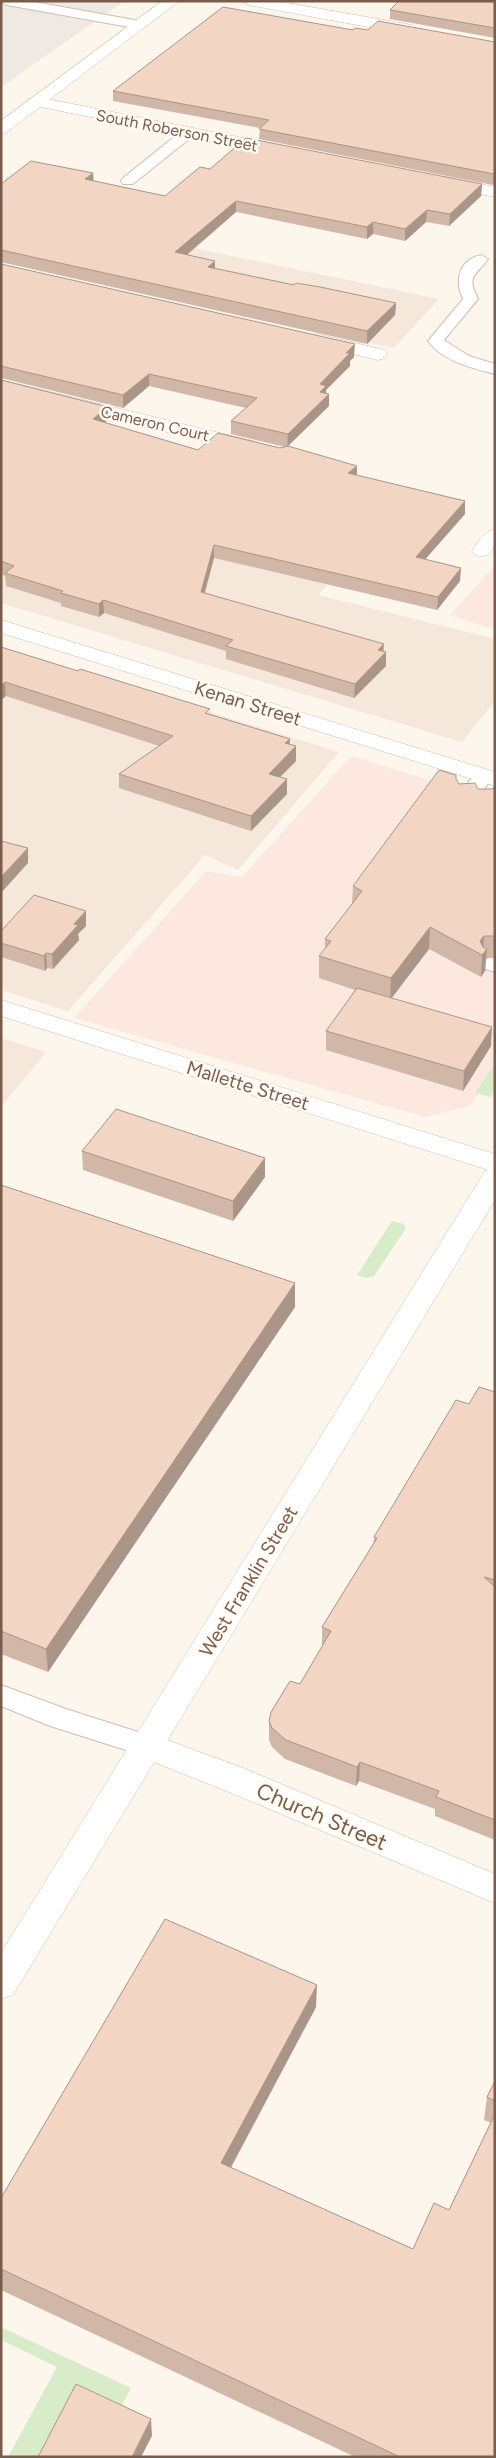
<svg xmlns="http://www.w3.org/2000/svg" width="496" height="2458" viewBox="0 0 496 2458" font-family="Figtree,sans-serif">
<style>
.residential{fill:#f5e8da}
.commercial{fill:#fde8e0}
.industrial{fill:#efe9e4}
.green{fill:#d8ecc9}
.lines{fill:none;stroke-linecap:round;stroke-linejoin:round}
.service-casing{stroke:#d1beb0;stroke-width:2}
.minor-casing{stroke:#d1beb0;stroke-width:1}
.tertiary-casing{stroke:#d1beb0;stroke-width:1}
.secondary-casing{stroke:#d6c0b0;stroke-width:1}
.service{fill:#fff;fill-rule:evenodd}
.minor{fill:#fff;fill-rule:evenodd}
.tertiary{fill:#fff;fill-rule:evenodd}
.secondary{fill:#fff;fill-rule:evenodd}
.wall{fill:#d1b7a8}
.shaded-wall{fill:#aa9588}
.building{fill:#f3d5c3;stroke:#aa9588}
.labels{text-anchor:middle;stroke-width:5;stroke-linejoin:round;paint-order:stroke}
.far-street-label{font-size:16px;fill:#7a5c4d;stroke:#fffaf3}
.street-label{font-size:19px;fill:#7a5c4d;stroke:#fffaf3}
.near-street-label{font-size:22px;fill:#7a5c4d;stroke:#fffaf3}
</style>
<rect width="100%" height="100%" fill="#fdf6ec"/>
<path class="residential" d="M1 208 439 299 394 348 1 262Z
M1 462 378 529 318 595 495 639V701L462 742 1 603Z
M1 647 339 752 238 870 205 855 68 1011 1 990Z
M1 1038 46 1052 1 1107Z"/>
<path class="commercial" d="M495 565V630L450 615Z
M351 756 495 800V1070L470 1106 425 1117 74 1018 206 871 242 877Z"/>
<path class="industrial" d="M1 1H124L1 87Z"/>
<path class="green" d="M493 1066 495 1091 491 1097 475 1093Z
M392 1221 404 1224 406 1228 374 1276 366 1278 357 1275Z
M1 2327 131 2388 115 2419 48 2457H8L57 2367 1 2340Z"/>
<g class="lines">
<defs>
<path id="service" d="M1 1H29L140 21 146 25 140 29 7 5Z
M189 128 194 129 196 132 194 135 133 184H123L121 181 123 178 184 129Z
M481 255 488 259C475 277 466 275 478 299L444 340 469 356 495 364V374C472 368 442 361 428 341L463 299C454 280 459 260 481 255Z
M484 770 491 772 493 776 491 780 472 803H458L456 799 458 795 477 772Z
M490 958 495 959V972L483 968 480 964 483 960Z
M1 1685 66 1709 157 1738 161 1746 157 1754 148 1757 50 1726 1 1706Z"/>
<path id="minor" d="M242 1H276L412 25 420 30 412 35 249 5Z
M37 97 278 145 284 147 286 150 284 153 278 155 31 105 29 102 31 99Z
M446 177 495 187V197L440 186 438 182 440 178Z
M317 334 385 350 387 354 385 358 378 360 311 344 308 340 311 336Z
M1 380 257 442 260 446 257 450 250 452 1 392Z
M495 529C495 545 495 560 475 555L472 551C478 542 484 532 495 529Z
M1 620 495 772V786L1 633Z
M1 1000 495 1154V1172L1 1016Z
M148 1733 243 1768 495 1874V1903L219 1788 136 1755 132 1746 136 1737Z"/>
<path id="tertiary" d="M162 1H179L7 132 1 134V121Z"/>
<path id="secondary" d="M495 1168V1200L13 1995 1 1999V1953L485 1171Z"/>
</defs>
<use href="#service" class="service-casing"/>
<use href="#minor" class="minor-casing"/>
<use href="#tertiary" class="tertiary-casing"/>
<use href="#secondary" class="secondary-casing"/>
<use href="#service" class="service"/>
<use href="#minor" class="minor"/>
<use href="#tertiary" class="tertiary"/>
<use href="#secondary" class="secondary"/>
</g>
<path class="wall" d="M495 1V38L390 19V10Z
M353 30H368L495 42V183L493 185 259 139 260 128 113 101V91Z
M210 169 482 184 481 196 449 226 426 222 405 241 373 234 367 239 236 212 187 255 215 261V268L294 285 396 303 395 315 367 344 1 262V184L93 181 165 196Z
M1 264 354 357 350 361V366L326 390 329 406 288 446 357 476 465 501V514L425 559 460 581 437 610 214 558 205 593 386 652V666L354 698 226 659V651L104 613 99 617 61 606V603L6 586 5 576 1 574V380L108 407V420L104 423 198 450 280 448 285 447 231 434V421L246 408 149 386 123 408 1 378Z
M1 647 210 714 290 739 289 744 296 761 280 777 287 779V794L251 831 119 788V774L159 746 6 696Z
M456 780 459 784 478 789H492L495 787V957L486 958 485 971 481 977 429 949 392 998 491 1046 463 1091 326 1050V1031L355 990 319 978V956L325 949V939L352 904 353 886Z
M86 911V926L78 934 79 940 53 969 47 968 45 971 1 957V943Z
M82 1151 265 1158V1177L233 1221 83 1170Z
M1 1185 295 1307 48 1672 1 1654Z
M495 1392V1840L435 1816V1809L359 1781 356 1786 285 1759 272 1747 269 1740V1721L300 1684 322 1647V1627L374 1543V1537L469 1404Z
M316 2007 231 2168 413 2249 449 2210 491 2123 484 2120 487 2097 495 2081V2457H355L1 2290V2198Z"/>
<path class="shaded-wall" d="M93 173 94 185 85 179Z
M495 173V183L493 185 494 174Z
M482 184 481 196 449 226 450 214Z
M236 201V212L176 264 175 252Z
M427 210 426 222 405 241V229Z
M373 222V234L367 239V227Z
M215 261V273L208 267Z
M396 303 395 315 367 344V331Z
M355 344 354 357 350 361V366L326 390V397L329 394V406L287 447 288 434 320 384 346 353Z
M149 374V386L123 408V395Z
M108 407V420L93 432V419Z
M357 466V479L348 473Z
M465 501V514L415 571 416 557Z
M214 545V558L201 605V592Z
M461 568 460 581 437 610 438 597Z
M103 600 104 613 99 617V604Z
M384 644 383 655 386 652V666L354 698 355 684 378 650Z
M5 682 6 696 1 700V686Z
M290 739 289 753 296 746V761L269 788V774L285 743Z
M287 779V794L251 831V816Z
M28 848V863L1 893V877Z
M86 911V926L78 934 79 940 53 969 52 954 74 924Z
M430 927 429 949 390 1000 391 978Z
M484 936 483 954 487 949 485 971 481 977 482 955 480 941Z
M46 953 47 968 45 971 44 956Z
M492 1027 491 1046 463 1091 464 1071Z
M265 1158V1177L233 1221V1201Z
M295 1283V1307L48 1672 46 1649Z
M360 1762 359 1781 356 1786 357 1767Z
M317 1985 316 2007 221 2185V2163Z
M151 2419 152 2436 141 2457H132Z"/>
<path class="building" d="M399 1H495V28L390 10Z
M223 7 353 30 355 28 368 30 378 21 495 42V173L494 174 259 129 269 120 113 91Z
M246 138 482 184 450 214 427 210 405 229 373 222 367 227 236 201 175 252 215 261 208 267 294 285 296 283 320 287 396 303 367 331 1 250V184L31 161 93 173 85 179 165 196 200 167 210 169Z
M1 264 355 344 346 353H350L320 384 326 386 320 392 329 394 288 434 231 421 257 398 149 374 123 395 1 366Z
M1 380 108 407 93 419 198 450 218 433 280 448 288 446 357 466 348 473 465 501 416 557 461 568 438 597 214 545 201 592 384 644 378 650 386 652 355 684 226 646 233 640 103 600 99 604 61 593 63 591 5 573 14 566 1 561Z
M1 647 78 671 80 669 174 698 210 709 205 713 290 739 285 743 296 746 269 774 287 779 251 816 119 774 173 736 5 682 1 686Z
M439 770 456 775V779L459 784 475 783 478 789H492L495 787V936H484L480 941 483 947 487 949 482 955 430 927 391 978 319 956 331 941 325 939 362 891 353 886Z
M1 841 28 848 1 877Z
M34 895 86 911 74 924 78 925 52 954 46 953 44 956 1 943V931Z
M357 988 492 1027 464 1071 326 1031Z
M116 1109 265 1158 233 1201 82 1151Z
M1 1185 295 1283 46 1649 1 1631Z
M479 1387 495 1392V1580L484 1577 495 1587V1820L436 1797 439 1791 360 1762 357 1767 286 1740 272 1728 269 1721 271 1712 290 1681 300 1684 331 1631 322 1627 377 1538 374 1537 456 1400 469 1404Z
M165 1919 317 1985 221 2163 413 2249 434 2203 449 2210 495 2114V2457H400L1 2269V2198Z
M495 2081V2101L487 2097Z
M76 2384 151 2419 132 2457H38Z"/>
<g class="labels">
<g class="far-street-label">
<text transform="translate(177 130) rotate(11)" y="6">South Roberson Street</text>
<text transform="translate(155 423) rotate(13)" y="6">Cameron Court</text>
</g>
<g class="street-label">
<text transform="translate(248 703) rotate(17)" y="7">Kenan Street</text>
<text transform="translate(248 1085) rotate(17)" y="7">Mallette Street</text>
<text transform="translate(248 1581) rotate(-59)" y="7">West Franklin Street</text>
</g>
<g class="near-street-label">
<text transform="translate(322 1816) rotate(23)" y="8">Church Street</text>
</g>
</g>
<rect width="496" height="2458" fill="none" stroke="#7a5c4d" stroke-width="5"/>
</svg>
